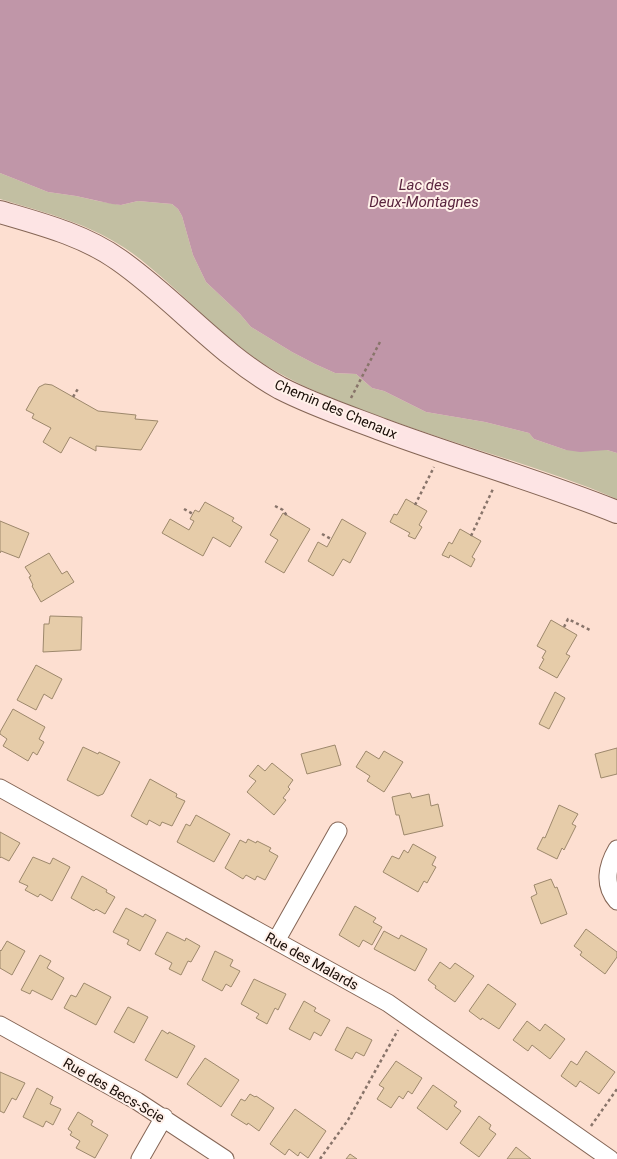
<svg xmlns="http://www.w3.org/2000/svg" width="617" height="1159" viewBox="0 0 617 1159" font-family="Roboto,sans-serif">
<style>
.green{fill:#c2bfa2}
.water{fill:#c096a8}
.building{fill:#e6cca9;stroke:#9d886c}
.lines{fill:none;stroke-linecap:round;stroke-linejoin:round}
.street-casing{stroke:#856656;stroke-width:19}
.secondary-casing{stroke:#856656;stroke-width:24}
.path{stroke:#88746a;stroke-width:2.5;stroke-dasharray:3 3;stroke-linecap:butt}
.street{stroke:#fff;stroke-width:17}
.secondary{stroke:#fde4e4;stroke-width:22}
.labels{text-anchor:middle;stroke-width:4;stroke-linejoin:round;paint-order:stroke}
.street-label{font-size:14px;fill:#190d07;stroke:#fff0e9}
.water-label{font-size:15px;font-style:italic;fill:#5a253f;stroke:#fff0e9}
</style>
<rect width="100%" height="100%" fill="#fddfd1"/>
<path class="green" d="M0 173 48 192 76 196 98 201 121 205 138 201 172 204 178 209 182 216 193 255 206 282 240 314 251 327 292 352 315 364 335 373 356 374 372 388 384 391 426 412 485 422 529 433 534 439 566 450H607L617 453V499C539 466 456 445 376 415 343 403 309 390 277 372 223 341 182 290 132 253 92 224 46 213 0 199Z"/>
<path class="water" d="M0 0H617V453L607 450 580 452 566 450 534 439 529 433 485 422 426 412 384 391 372 388 356 374 335 373 315 364 292 352 251 327 240 314 206 282 193 255 182 216 178 209 172 204 138 201 121 205 112 204 76 196 48 192 0 173Z"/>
<path class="building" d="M45 384 52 385 98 411 136 415 135 419 158 421 141 450 96 446V451L70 437 61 453 43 442 51 428 32 418 34 414 26 410 39 387Z
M406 499 427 511 419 525 422 527 415 539 408 536 410 533 390 522 394 514 397 515Z
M205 502 234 518 232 521 242 527 230 547 213 537 203 556 162 533 170 519 189 530 194 521 190 519 195 510 199 512Z
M283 513 310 529 284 573 265 562 278 540 270 535Z
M342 519 366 533 350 563 343 559 333 576 308 561 318 542 327 547Z
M0 521 29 533 19 558 1 551 0 553Z
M460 529 481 541 472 557 475 559 471 567 450 555 449 558 442 555 449 542 452 544Z
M49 553 62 574 67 571 74 582 41 602 32 586 33 585 29 577 31 576 25 567Z
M50 616 82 617 81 650 43 652 44 624H49Z
M551 620 577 635 566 654 570 656 557 678 539 668 544 659 542 658 546 651 537 646Z
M36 665 62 679 52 699 44 694 36 710 17 700Z
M555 692 565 698 549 729 539 724Z
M13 709 45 727 39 739 44 742 37 755 33 752 28 761 3 746 7 739 0 734V732Z
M335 745 341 765 307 774 301 754Z
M83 747 98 754 99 752 120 762 103 794 98 796 67 780Z
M617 748V774L601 778 595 754Z
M366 751 379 759 384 751 403 762 384 792 367 781 370 776 356 767Z
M272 763 293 780 288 787 290 789 283 798 286 800 274 815 247 792 256 781 249 776 258 765 265 771Z
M150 779 177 794 176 797 185 801 172 826 162 822 160 826 149 820 147 825 131 816Z
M410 793 412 798 429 794 431 806 438 804 443 826 404 835 399 815H396L392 797Z
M559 805 578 814 572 824 576 826 564 850 562 848 557 859 537 849 543 837 545 838Z
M196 815 230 834 214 862 177 842 186 824 190 826Z
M0 832 20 843 9 861 1 857 0 858Z
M248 839 256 843 257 841 271 848 269 851 278 856 265 880 257 876 255 880 246 875 243 879 225 868 240 840 246 843Z
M413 844 436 857 432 865 436 867 427 883 424 881 418 892 383 872 392 856 399 859 404 850 408 853Z
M33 857 50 864 53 858 70 867 52 901 40 894 38 897 25 890 28 886 19 882Z
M82 876 107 890 106 892 115 897 105 914 96 909 94 911 71 898Z
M551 879 555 888 557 887 567 914 541 924 531 897 537 894 534 885Z
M355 906 376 918 373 922 382 927 372 945 363 940 359 947 339 935Z
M126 908 143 917 145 914 156 920 140 951 127 944 129 940 113 932Z
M586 929 617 952V957L605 974 580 955 582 952 574 946Z
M384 931 399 939 401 935 427 949 415 971 374 949Z
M167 932 185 941 186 938 200 946 191 962 188 961 181 975 169 969 172 963 155 954Z
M7 941 25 951 12 975 0 968V950L1 951Z
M215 951 233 960 230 966 240 971 231 987 226 984 222 991 202 980Z
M40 955 51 961 47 968 64 978 52 1000 32 990 30 994 21 990Z
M440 962 450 969 455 963 474 976 455 1002 435 988 436 986 428 980Z
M254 979 286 994 278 1010 275 1008 267 1024 256 1018 259 1014 241 1004Z
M84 983 111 997 96 1025 64 1008 71 995 76 997Z
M488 984 516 1004 499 1029 482 1018 481 1020 469 1011Z
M304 1001 316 1008 314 1011 330 1020 321 1036 314 1032 310 1040 289 1029Z
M128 1007 148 1017 134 1043 114 1032Z
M527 1021 540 1031 545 1024 565 1039 550 1059 532 1045 528 1051 513 1040Z
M347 1027 372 1040 364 1056 356 1052 352 1059 335 1050Z
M162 1030 168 1034 169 1032 195 1046 177 1078 145 1060Z
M586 1051 615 1072 599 1094 580 1081 576 1087 561 1076 571 1061 577 1065Z
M205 1058 239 1080 221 1107 187 1084Z
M396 1061 422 1078 412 1094 408 1091 403 1099 399 1096 391 1108 377 1099 384 1088 379 1085Z
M0 1072 25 1083 16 1100 12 1098 4 1113 0 1111Z
M433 1085 457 1102 454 1106 461 1111 447 1130 417 1108Z
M37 1088 53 1097 50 1104 61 1109 53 1125 46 1121 43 1127 23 1117Z
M250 1094 255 1097 256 1096 274 1108 259 1131 248 1123 247 1125 231 1115 241 1099 245 1101Z
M295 1109 326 1131 308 1158 300 1152 298 1156 289 1149 285 1155 270 1144Z
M78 1112 93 1121 91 1125 108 1135 95 1158 76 1148 80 1141 70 1135 72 1132 68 1129Z
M479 1116 491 1125 489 1129 496 1134 479 1157 460 1143Z
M516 1147 531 1159H507Z
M350 1154 357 1159H346Z"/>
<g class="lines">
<defs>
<path id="street" d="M0 788 388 1003 610 1159
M617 849C607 866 603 885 617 901
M276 941 338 831
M0 1025 137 1101 225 1159
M140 1159 164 1117"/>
<path id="secondary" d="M0 212C41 224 84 235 119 260 175 299 220 355 280 388 313 405 349 417 383 430 461 459 540 481 617 512"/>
</defs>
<use href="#street" class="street-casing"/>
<use href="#secondary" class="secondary-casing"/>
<path class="path" d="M73 397 79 387
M351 398 381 340
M415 505 434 467
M275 506 283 510 287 516
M184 509 193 514
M322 534 331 539
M471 536 493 489
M564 627 568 619 592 631
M591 1126 617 1089
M320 1159 348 1120 398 1030"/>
<use href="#street" class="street"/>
<use href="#secondary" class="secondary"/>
</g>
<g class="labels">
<g class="street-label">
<text transform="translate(336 409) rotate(23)" y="5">Chemin des Chenaux</text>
<text transform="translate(312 961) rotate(29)" y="5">Rue des Malards</text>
<text transform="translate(114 1090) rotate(30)" y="5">Rue des Becs-Scie</text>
</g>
<g class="water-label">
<text x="424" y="190">Lac des<tspan x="424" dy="17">Deux-Montagnes</tspan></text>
</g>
</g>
</svg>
